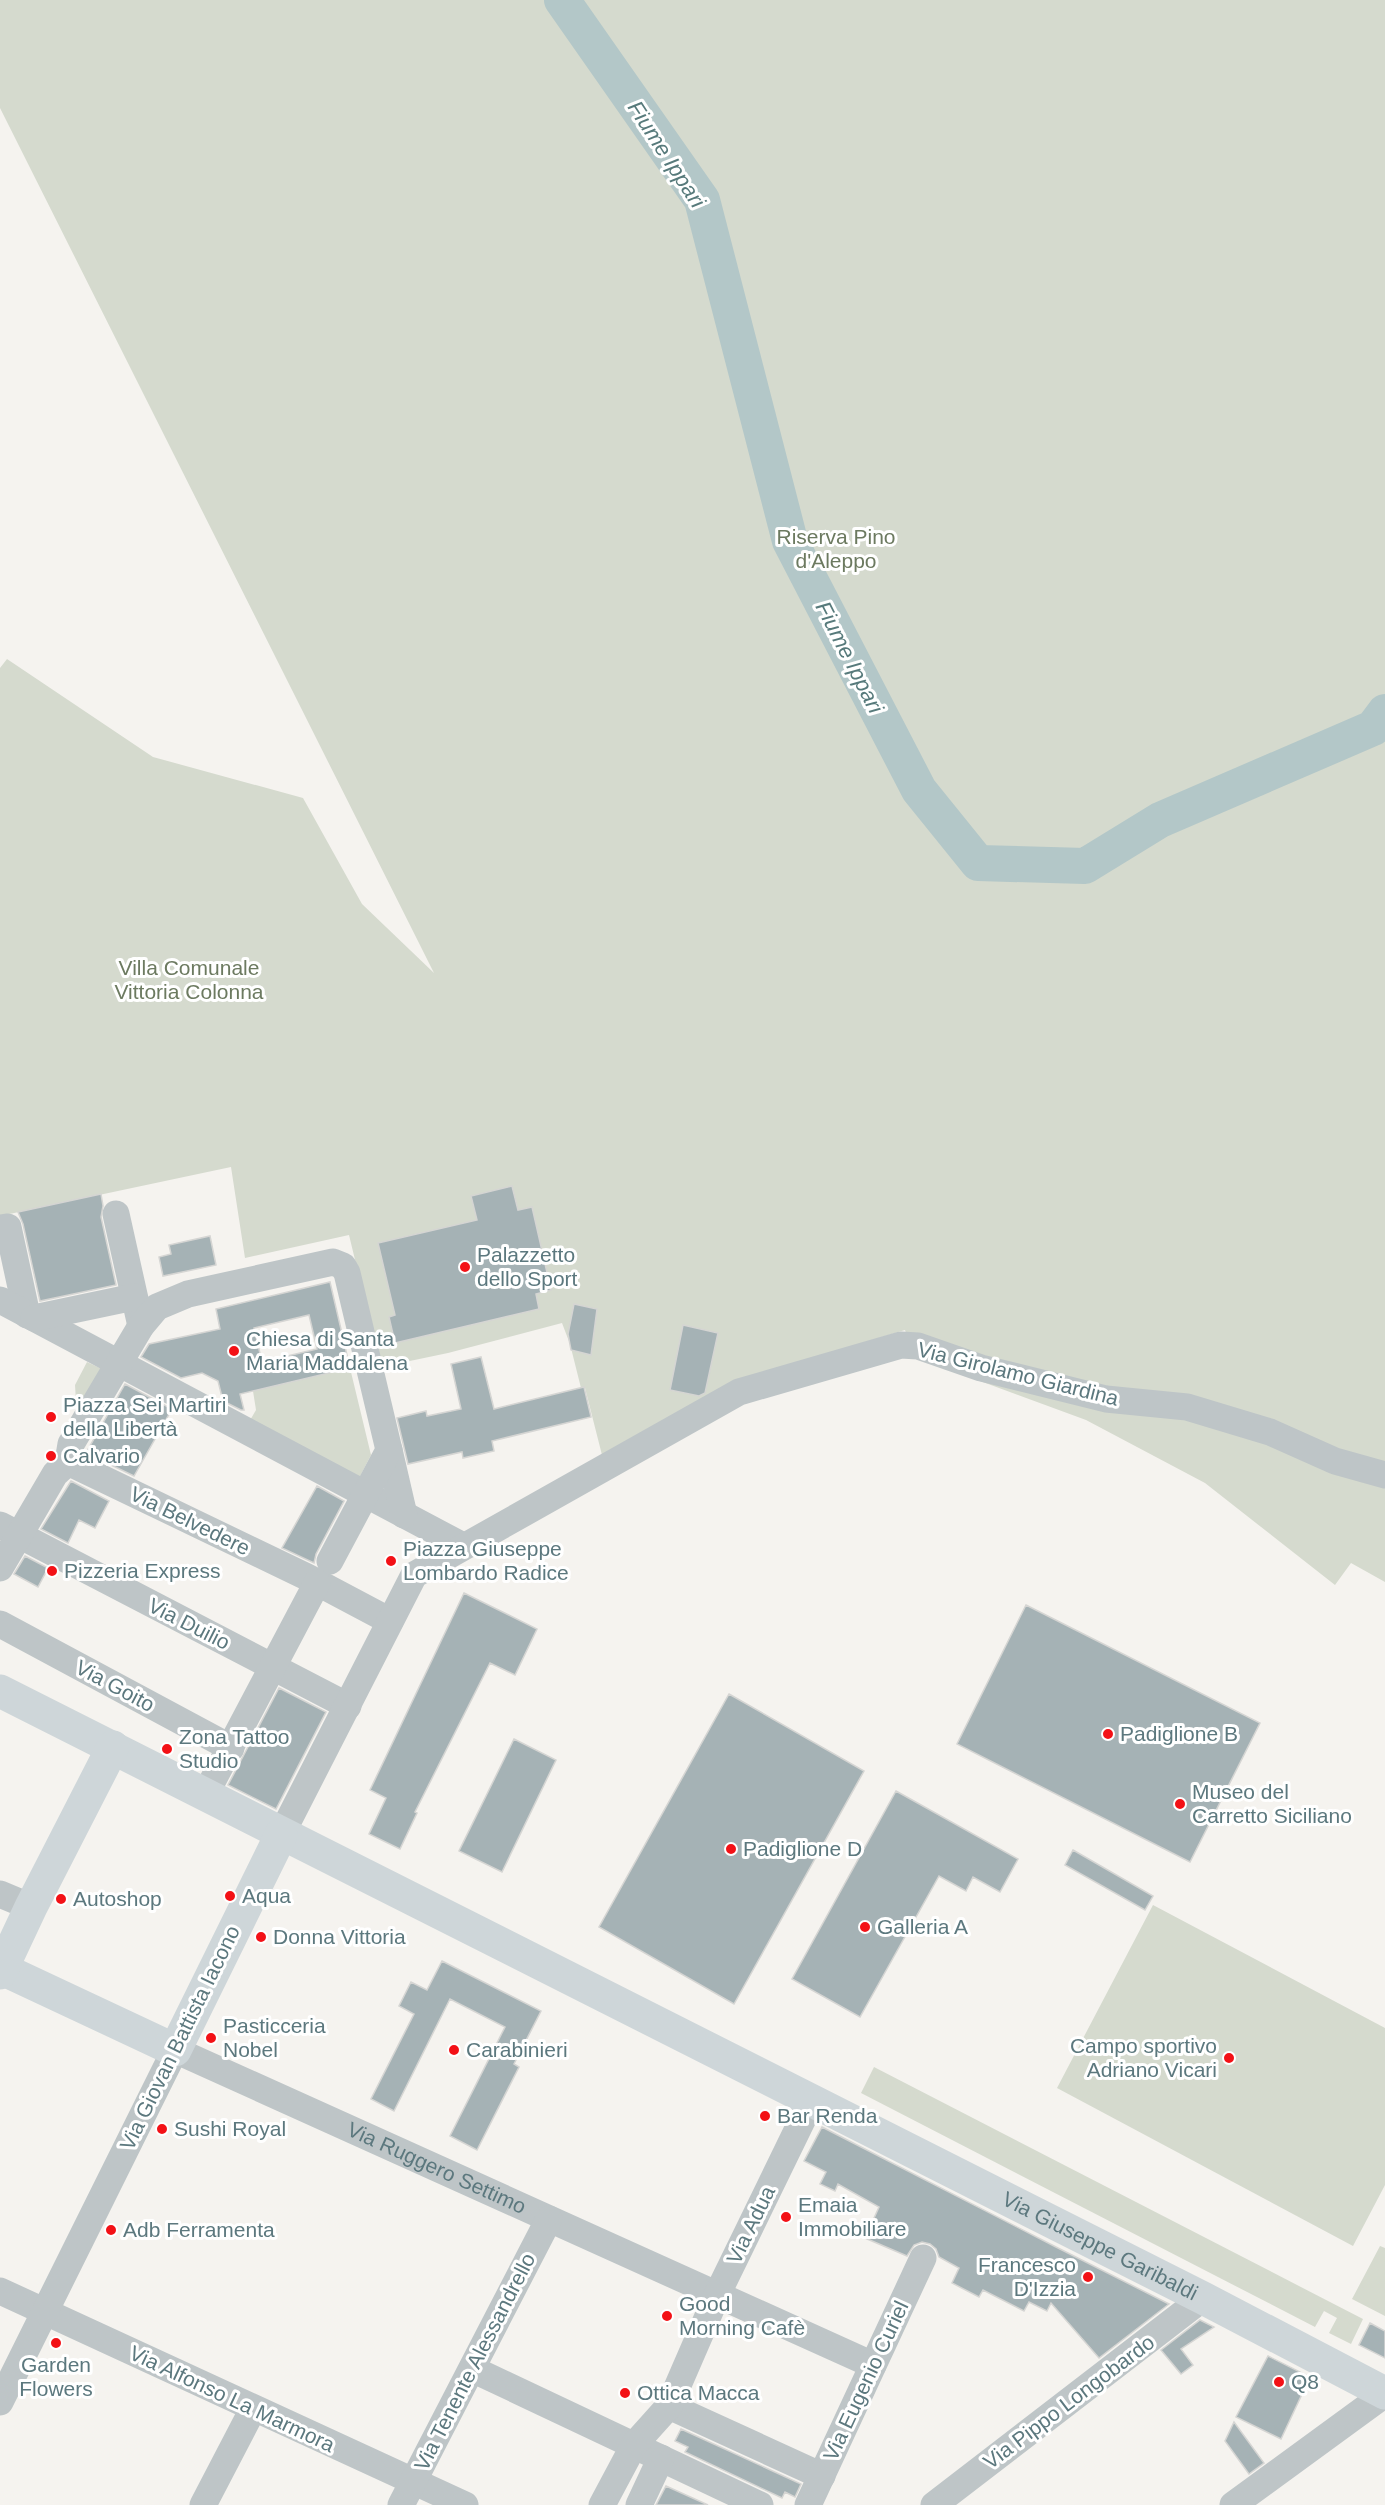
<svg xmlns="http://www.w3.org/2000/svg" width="1385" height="2505" viewBox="0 0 1385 2505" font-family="Arial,sans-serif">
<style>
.green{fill:#d5dace}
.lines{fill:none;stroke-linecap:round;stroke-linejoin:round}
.river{stroke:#b3c7c8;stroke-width:36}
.building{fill:#a5b2b5;stroke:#d5d5d3;stroke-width:1.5;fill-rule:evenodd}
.minor{stroke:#bec5c7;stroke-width:27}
.major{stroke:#ced6d9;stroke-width:33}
.poi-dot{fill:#f31116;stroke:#fff;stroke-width:2}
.labels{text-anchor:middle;stroke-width:6;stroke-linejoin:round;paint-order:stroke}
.park-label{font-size:21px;fill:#6c7a60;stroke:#fff}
.poi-label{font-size:21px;fill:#5c787e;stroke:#fff;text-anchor:start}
.street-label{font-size:21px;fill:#5c787e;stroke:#fff}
.water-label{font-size:22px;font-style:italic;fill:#577a7b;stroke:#fff}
</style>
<rect width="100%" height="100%" fill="#f5f3ef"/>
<path class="green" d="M0 0H1385V1582L1351 1563 1335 1585 1205 1483 1086 1420 915 1357 905 1330 753 1376 602 1455 585 1388H581L570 1344 562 1323 448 1353 381 1367 349 1235 245 1258 231 1167 0 1216V668L7 659 153 757 303 798 362 904 434 973 0 108Z
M87 1362 102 1369 82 1404 76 1401 75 1385Z
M350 1368 371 1455 358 1480 249 1422 256 1410 253 1391Z
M1153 1905 1385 2028V2185L1353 2246 1057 2088Z
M874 2067 1363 2319 1351 2344 1329 2333 1337 2318 1324 2311 1315 2327 861 2093Z
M1380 2246 1385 2248V2316L1352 2299Z"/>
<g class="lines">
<path class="river" d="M562 0 702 200 790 541 919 790 978 863 1085 866 1160 820 1373 728 1385 712"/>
</g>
<path class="building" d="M512 1186 518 1210 532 1207 551 1290 536 1294 539 1309 395 1343 389 1317 395 1315 378 1243 477 1220 471 1196Z
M101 1194 103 1206 101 1217 116 1285 40 1301 23 1224 18 1212Z
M210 1236 216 1265 163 1276 159 1257 171 1254 169 1245Z
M330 1282 350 1368 240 1394 244 1410H241L223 1401 218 1381 202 1373 181 1378 141 1357 149 1344 220 1329 216 1309ZM309 1315 317 1349 262 1362 254 1328Z
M574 1304 597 1309 591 1355 571 1350 568 1334Z
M683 1325 718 1333 705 1393 699 1396 670 1390Z
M481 1357 494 1409 584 1387 591 1417 492 1441 494 1451 463 1458 462 1452 408 1464 397 1418 426 1411 427 1416 461 1409 451 1364Z
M125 1384 172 1409 134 1476 86 1453Z
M71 1481 109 1501 95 1528 79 1520 68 1543 41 1529Z
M317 1486 344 1501 316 1554 314 1563 282 1548Z
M25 1556 48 1568 38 1587 14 1574Z
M464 1593 537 1629 515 1675 490 1663 415 1812 417 1813 400 1849 369 1834 386 1798 370 1790Z
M1026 1605 1260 1723 1190 1862 957 1744Z
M279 1688 326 1712 276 1809 228 1785Z
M729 1694 864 1771 734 2004 599 1927Z
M514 1739 556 1760 502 1872 459 1851Z
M896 1791 1018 1859 1000 1892 973 1877 966 1891 939 1876 860 2017 792 1979Z
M1073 1850 1153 1896 1145 1910 1065 1865Z
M442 1961 541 2011 514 2064 519 2067 477 2150 450 2136 505 2027 450 1999 394 2111 371 2099 414 2014 399 2006 411 1982 427 1990Z
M822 2127 1056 2247 1169 2304 1099 2358 1051 2303 1047 2311 1029 2302 1024 2311 983 2290 979 2297 952 2283 959 2268 939 2257 936 2249 930 2244 922 2242 914 2245 907 2256 865 2238 879 2207 838 2184 835 2191 820 2184 826 2172 804 2161Z
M1200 2320 1214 2327 1181 2349 1193 2365 1181 2374 1161 2350Z
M1370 2323 1385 2331V2358L1359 2345Z
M1268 2356 1310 2377 1281 2439 1236 2417Z
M1234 2422 1264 2463 1249 2474 1225 2441Z
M681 2429 801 2484 795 2497 785 2492 782 2498 685 2452 688 2447 675 2441Z
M666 2486 708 2505H656Z"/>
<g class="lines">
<g class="minor">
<path d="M116 1214 141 1326"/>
<path d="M0 1228 8 1227 27 1315"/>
<path d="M0 1300 463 1546"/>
<path d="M34 1318 134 1297"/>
<path d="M389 1450 404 1515"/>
<path d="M68 1462 307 1577 390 1621"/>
<path d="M0 1525 348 1706"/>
<path d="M0 1568 55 1474 68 1462 71 1444 141 1326 157 1307 188 1294 333 1262 343 1266 347 1273 389 1450 330 1561"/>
<path d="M0 1624 231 1748"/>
<path d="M205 1795 317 1583"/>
<path d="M281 1835 414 1575 739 1392 901 1345 918 1346 981 1368 1106 1399 1187 1407 1270 1432 1335 1461 1385 1475"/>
<path d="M0 1894 31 1907"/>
<path d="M0 2291 465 2505"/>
<path d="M472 2369 760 2505"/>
<path id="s1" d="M0 2402 175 2050 873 2365"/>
<path d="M669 2406 822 2476"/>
<path d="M203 2505 253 2409"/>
<path d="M401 2505 549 2219"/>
<path d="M602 2505 634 2445 669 2406 718 2293 812 2100"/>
<path d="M639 2505 661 2458"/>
<path d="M808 2505 923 2258"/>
<path d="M934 2505 1203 2298"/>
<path d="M1233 2505 1385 2394"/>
</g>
<g class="major">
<path id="s2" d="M0 1691 1203 2298 1385 2393"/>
<path d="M0 1968 175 2050 281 1835"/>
<path d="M0 1973 31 1907 113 1747"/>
</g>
</g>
<g class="poi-dot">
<circle cx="465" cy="1267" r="6"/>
<circle cx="234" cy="1351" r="6"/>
<circle cx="51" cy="1417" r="6"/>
<circle cx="51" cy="1456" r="6"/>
<circle cx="391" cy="1561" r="6"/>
<circle cx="52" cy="1571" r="6"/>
<circle cx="1108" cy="1734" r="6"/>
<circle cx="167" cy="1749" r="6"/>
<circle cx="1180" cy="1804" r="6"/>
<circle cx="731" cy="1849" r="6"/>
<circle cx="230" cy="1896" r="6"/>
<circle cx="61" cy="1899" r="6"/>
<circle cx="865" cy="1927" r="6"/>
<circle cx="261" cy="1937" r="6"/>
<circle cx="211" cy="2038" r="6"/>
<circle cx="454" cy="2050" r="6"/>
<circle cx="1229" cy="2058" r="6"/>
<circle cx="765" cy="2116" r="6"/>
<circle cx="162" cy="2129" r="6"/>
<circle cx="786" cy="2217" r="6"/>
<circle cx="111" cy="2230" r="6"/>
<circle cx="1088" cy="2277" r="6"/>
<circle cx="667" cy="2316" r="6"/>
<circle cx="56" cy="2343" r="6"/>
<circle cx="1279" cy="2382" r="6"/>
<circle cx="625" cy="2393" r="6"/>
</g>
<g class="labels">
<g class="park-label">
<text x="836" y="544">Riserva Pino<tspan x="836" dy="24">d'Aleppo</tspan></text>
<text x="189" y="975">Villa Comunale<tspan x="189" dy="24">Vittoria Colonna</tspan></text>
</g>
<g class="poi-label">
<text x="477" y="1262">Palazzetto<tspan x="477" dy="24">dello Sport</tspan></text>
<text x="246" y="1346">Chiesa di Santa<tspan x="246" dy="24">Maria Maddalena</tspan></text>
<text x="63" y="1412">Piazza Sei Martiri<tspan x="63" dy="24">della Libertà</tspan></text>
<text x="63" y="1463">Calvario</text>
<text x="403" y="1556">Piazza Giuseppe<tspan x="403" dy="24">Lombardo Radice</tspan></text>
<text x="64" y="1578">Pizzeria Express</text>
<text x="1120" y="1741">Padiglione B</text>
<text x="179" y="1744">Zona Tattoo<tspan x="179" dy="24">Studio</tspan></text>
<text x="1192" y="1799">Museo del<tspan x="1192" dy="24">Carretto Siciliano</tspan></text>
<text x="743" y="1856">Padiglione D</text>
<text x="242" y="1903">Aqua</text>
<text x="73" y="1906">Autoshop</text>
<text x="877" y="1934">Galleria A</text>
<text x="273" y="1944">Donna Vittoria</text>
<text x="223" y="2033">Pasticceria<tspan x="223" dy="24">Nobel</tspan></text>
<text x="1217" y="2053" text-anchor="end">Campo sportivo<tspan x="1217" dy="24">Adriano Vicari</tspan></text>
<text x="466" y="2057">Carabinieri</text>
<text x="777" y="2123">Bar Renda</text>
<text x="174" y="2136">Sushi Royal</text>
<text x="798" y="2212">Emaia<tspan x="798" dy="24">Immobiliare</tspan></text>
<text x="123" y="2237">Adb Ferramenta</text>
<text x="1076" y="2272" text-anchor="end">Francesco<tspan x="1076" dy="24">D'Izzia</tspan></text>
<text x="679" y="2311">Good<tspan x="679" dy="24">Morning Cafè</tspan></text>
<text x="56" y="2372" text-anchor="middle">Garden<tspan x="56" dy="24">Flowers</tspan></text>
<text x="1291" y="2389">Q8</text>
<text x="637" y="2400">Ottica Macca</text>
</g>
<g class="street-label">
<text transform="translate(1018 1374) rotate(14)" y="7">Via Girolamo Giardina</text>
<text transform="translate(190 1521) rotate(26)" y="7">Via Belvedere</text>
<text transform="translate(189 1624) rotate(27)" y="7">Via Duilio</text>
<text transform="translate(115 1686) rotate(28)" y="7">Via Goito</text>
<text transform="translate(180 2038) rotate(-64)" y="7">Via Giovan Battista Iacono</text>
<text dy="7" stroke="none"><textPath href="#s1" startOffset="680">Via Ruggero Settimo</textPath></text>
<text transform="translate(751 2225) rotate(-64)" y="7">Via Adua</text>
<text dy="7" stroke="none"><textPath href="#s2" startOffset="1232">Via Giuseppe Garibaldi</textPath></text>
<text transform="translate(475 2362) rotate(-63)" y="7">Via Tenente Alessandrello</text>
<text transform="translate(866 2381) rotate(-65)" y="7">Via Eugenio Curiel</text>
<text transform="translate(232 2399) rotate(25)" y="7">Via Alfonso La Marmora</text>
<text transform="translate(1069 2402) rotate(-37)" y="7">Via Pippo Longobardo</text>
</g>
<g class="water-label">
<text transform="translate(667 154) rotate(57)" y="8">Fiume Ippari</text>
<text transform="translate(850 657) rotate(63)" y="8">Fiume Ippari</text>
</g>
</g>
</svg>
